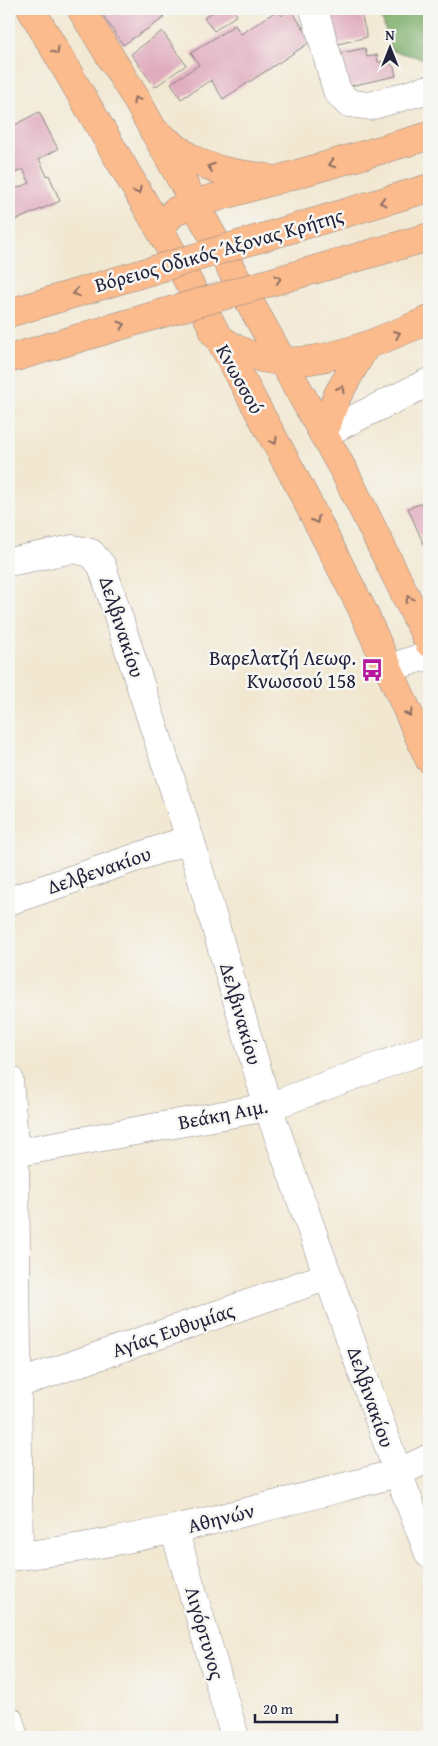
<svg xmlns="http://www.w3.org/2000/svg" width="438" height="1746" viewBox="0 0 438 1746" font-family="'Gentium Book Plus',serif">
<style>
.forest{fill:#7aac67;stroke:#4e6751}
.building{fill:#e0abbe}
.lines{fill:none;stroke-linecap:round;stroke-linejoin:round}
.minor-casing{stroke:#8a8586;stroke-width:29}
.primary-casing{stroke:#8a8586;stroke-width:29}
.motorway-casing{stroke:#8a8586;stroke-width:29}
.minor{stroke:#fff;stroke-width:28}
.primary{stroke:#fbbb8c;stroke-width:28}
.motorway{stroke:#fbbb8c;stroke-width:28}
.motorway-bridge-casing{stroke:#8a8586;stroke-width:29;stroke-linecap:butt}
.motorway-bridge{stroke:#fbbb8c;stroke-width:28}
.oneway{stroke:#8e6e64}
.labels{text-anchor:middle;stroke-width:5;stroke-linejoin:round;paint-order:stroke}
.street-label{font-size:20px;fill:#22223b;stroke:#f6f6f2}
.poi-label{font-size:20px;fill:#22223b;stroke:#f6f6f2;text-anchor:end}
</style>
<rect width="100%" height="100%" fill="#f6f6f2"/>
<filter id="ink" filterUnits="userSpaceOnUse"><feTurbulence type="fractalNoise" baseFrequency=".02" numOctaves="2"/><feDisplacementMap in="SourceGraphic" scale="10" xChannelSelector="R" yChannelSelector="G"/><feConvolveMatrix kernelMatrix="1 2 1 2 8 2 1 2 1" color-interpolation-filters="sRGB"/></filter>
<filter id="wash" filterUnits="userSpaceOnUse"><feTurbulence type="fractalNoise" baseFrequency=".0096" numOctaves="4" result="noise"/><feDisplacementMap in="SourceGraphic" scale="20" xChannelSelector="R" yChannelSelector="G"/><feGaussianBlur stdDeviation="1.12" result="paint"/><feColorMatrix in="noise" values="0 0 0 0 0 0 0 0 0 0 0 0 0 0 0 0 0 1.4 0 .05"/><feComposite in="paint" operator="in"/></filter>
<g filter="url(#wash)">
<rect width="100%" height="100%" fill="#f2e8d2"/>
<path class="forest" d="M379 9H429V60L392 51Z"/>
<g id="blocks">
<path class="building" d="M112 9H158L164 18 123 45 103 15Z
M217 9H233L237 15 214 31 204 18Z
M290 9 312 41 223 99 211 80 181 99 171 83 199 65 191 53 235 25 241 34 278 10 282 16Z
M325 9H360L367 37 334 45Z
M162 31 186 65 155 87 131 54Z
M365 48 367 57 377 55 378 62 387 61 394 67 396 76 345 87 338 54Z
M9 70 14 83 9 85Z
M39 112 58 149 39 159 47 176 49 175 60 201 9 223V191L30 183 23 169 9 176V128Z
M429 501V557L408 508Z"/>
</g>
</g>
<g filter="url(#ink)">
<use href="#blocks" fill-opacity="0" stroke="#8a8586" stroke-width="1"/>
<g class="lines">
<defs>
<path id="minor" d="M314 9 337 91 348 103 370 106 429 89
M323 434 429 382
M9 562 73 549 91 553 102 566 190 839 268 1107 398 1473 429 1554
M389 668 429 655
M9 901 190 839
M9 1079 15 1153 19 1556
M9 1154 268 1107 429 1048
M18 1384 328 1276
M174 1529 235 1737
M9 1557C141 1543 269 1506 398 1473L429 1458
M9 1720 14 1737"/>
<path id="primary" d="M31 9 159 228 294 476 362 609 429 759
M81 9 135 97 345 473 429 643"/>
<path id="motorway" d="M153 130C165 139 178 150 191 158 214 172 242 174 267 178
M159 228 175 211 193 204 429 136
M214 333C278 390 361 348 429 320
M323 434 337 396 365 347"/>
</defs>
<use href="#minor" class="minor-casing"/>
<use href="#primary" class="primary-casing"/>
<use href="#motorway" class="motorway-casing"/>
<use href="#minor" class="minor"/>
<use href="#primary" class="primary"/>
<use href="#motorway" class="motorway"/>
<defs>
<path id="motorway-bridge" d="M9 313 429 188
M9 359 163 313 429 237"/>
</defs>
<use href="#motorway-bridge" class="motorway-bridge-casing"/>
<use href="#motorway-bridge" class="motorway-bridge"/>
</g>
<defs><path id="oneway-chevron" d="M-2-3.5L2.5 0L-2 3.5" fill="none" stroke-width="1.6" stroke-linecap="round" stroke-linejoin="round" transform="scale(1.25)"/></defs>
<g class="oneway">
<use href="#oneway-chevron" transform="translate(56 51) rotate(59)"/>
<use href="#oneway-chevron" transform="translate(136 100) rotate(-119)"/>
<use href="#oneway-chevron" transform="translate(332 164) rotate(164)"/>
<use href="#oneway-chevron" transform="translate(211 167) rotate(-160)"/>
<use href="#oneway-chevron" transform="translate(138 191) rotate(61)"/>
<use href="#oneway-chevron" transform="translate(383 202) rotate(164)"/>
<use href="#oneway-chevron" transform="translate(278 279) rotate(-16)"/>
<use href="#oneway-chevron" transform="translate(76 293) rotate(164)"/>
<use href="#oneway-chevron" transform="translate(122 325) rotate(-17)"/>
<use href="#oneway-chevron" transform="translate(397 334) rotate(-22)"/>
<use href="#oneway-chevron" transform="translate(341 389) rotate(-60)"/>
<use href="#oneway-chevron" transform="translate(274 441) rotate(61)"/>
<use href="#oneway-chevron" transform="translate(316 520) rotate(62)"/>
<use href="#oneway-chevron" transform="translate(409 599) rotate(-116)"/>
<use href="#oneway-chevron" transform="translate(409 713) rotate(66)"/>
</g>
</g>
<defs>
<symbol id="bus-bare" viewBox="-9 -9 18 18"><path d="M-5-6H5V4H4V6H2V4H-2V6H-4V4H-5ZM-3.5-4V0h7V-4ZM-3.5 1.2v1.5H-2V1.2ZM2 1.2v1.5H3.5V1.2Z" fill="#b5179e" stroke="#f6f6f2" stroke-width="2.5" paint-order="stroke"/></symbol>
</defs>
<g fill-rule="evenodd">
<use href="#bus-bare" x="356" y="654" width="32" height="32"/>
</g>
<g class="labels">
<g class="street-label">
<text transform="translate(219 250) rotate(-16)" y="7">Βόρειος Οδικός Άξονας Κρήτης</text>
<text transform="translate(240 379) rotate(61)" y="7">Κνωσσού</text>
<text transform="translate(122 627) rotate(72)" y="7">Δελβινακίου</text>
<text transform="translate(99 870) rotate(-19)" y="7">Δελβενακίου</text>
<text transform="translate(241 1014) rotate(74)" y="7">Δελβινακίου</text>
<text transform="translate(223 1114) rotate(-11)" y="7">Βεάκη Αιμ.</text>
<text transform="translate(173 1330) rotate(-19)" y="7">Αγίας Ευθυμίας</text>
<text transform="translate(371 1397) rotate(71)" y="7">Δελβινακίου</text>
<text transform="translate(221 1518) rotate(-14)" y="7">Αθηνών</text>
<text transform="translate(205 1633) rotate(74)" y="7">Λιγόρτυνος</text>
</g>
<g class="poi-label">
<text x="356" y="665">Βαρελατζή Λεωφ.<tspan x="356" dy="23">Κνωσσού 158</tspan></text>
</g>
</g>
<rect width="438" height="1746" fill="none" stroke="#f6f6f2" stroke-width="30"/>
<g transform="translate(390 48)" stroke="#f6f6f2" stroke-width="4" paint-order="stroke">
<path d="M0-4L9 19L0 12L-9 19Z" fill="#22223b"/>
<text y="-8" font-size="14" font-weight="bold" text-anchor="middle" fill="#22223b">N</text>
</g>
<path d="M255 1714v8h82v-8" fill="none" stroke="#22223b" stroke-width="2.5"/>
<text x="263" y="1714" font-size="15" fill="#22223b" stroke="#f6f6f2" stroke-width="4" paint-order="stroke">20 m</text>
</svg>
